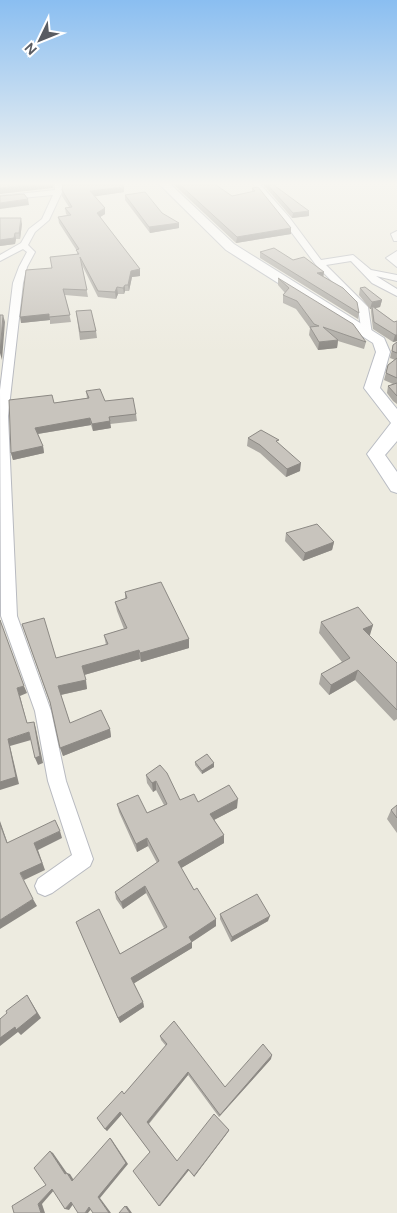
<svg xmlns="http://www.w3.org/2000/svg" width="397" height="1213" viewBox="0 0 397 1213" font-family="'DM Sans',sans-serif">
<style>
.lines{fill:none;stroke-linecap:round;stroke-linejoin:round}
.street-casing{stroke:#b8bac0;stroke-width:2}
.secondary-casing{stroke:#b9bcc3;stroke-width:2}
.street{fill:#fff;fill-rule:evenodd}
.secondary{fill:#fff;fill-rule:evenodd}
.wall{fill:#aca9a3}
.shaded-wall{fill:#8c8984}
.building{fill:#c8c4bd;stroke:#8c8984}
</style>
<rect width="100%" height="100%" fill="#edebe0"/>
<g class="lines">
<defs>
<path id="street" d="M55 183H63L62 192 49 220 35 232 28 245 35 252 27 267 23 283 8 416 17 616 51 711 66 781 93 859 90 866 52 893 45 896 38 893 35 886 38 879 72 855 48 781 35 711 1 616 0 390 13 283 19 267 27 252 23 249 0 261V255L21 243 29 229 42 219 53 195 0 200V196L55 190Z
M252 183H259L289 217 321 260 353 255 371 270 397 275V281L376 276 397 289V296L372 283 351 261 326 265 368 307 372 334 371 336H363L362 334 358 308 316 265 283 221Z
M397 231V241H394L391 234Z
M397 251V267L386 258Z"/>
<path id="secondary" d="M158 183H169L234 244 384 338 390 352 380 388 397 409V441L385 455 397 472V493L391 491 367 454 391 423 364 388 376 352 373 343 226 250Z"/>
</defs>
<use href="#street" class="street-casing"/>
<use href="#secondary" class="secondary-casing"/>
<use href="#street" class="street"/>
<use href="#secondary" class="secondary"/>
</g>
<path class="wall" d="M172 183H213L232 196 252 192V188L291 234 236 243Z
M262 183H279V185H274L309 216 292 218Z
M62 190 124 192 95 196 105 208V214L100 217 140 269V276L132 277 129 291H125L124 294H118L116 299 98 297 82 265 88 297 65 295 71 322 50 324V320L21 323 52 268 77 254V251L59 223 58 217 67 215 66 214 65 208 69 207 62 196Z
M125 195 179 228 150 233 125 200Z
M0 218 22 224 20 239H16L15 244 0 246Z
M260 252 293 260 324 272 323 277 359 313 358 319 260 258Z
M278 278 366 342 364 349 338 341 337 348 318 350 309 335 310 328 296 309 283 303V295L285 293 278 285Z
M360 288 382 300 380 307 375 308 394 322 397 341 393 342 373 329 371 312V309H370L359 295Z
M76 311 96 331 97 338 80 340Z
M397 342V404L393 401 387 393 388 386 393 384 384 380 388 365 395 360 390 358 393 345Z
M86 391 105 401 136 414 137 421 110 424 111 428 93 431 91 425 38 434 43 446 44 453 13 460 11 453 54 403 87 398Z
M248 438 278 443 300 471 286 477 260 453 247 446Z
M286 533 334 542 332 550 303 561 285 541Z
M125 592 189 639V648L141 662 140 659 84 675 87 689 61 695 70 723 110 729 111 737 63 756 51 706 22 624 56 658 106 645 104 635 124 629 117 611 115 602 125 599Z
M321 622 373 625 369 635 397 663V719L394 721 355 680 329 695 319 684 321 674 342 662 319 633Z
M195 762 214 763V767L202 774 195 765Z
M146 775 180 800 198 802 237 808 214 820 224 835V843L181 868 194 890 216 919V926L192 942V948L134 983 143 1002 144 1007 120 1023 76 922 120 954 164 928 146 893 123 909 116 899 115 892 157 863 148 846 137 852 119 812 117 804 147 813 164 805 156 790 153 792 147 783Z
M397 805V833L387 819 391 810Z
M220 914 268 921 231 942 220 919Z
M160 1036 225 1087 271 1059 219 1117 188 1075 149 1124 177 1161 229 1130 228 1132 194 1177 189 1170 160 1206H159L150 1152 122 1114 107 1131 105 1129 124 1094 166 1046 161 1040Z"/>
<path class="shaded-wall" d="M48 183H54L53 188 0 194V188Z
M124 187V192L91 197 90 191Z
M28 199 29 205 0 209V203Z
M105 208V214L97 219V213Z
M309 211V216L292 218 293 213Z
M21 218 22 224 20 239 19 233Z
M179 223V228L150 233 149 227Z
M291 228V234L236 243 237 237Z
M15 233 16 239 15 244 0 246V240Z
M140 269V276L132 277 129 291 128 285 131 271Z
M324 272 323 278 317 273Z
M125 285V291L124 294 123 288Z
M117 287 118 294 116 299 115 292Z
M382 300 380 307 372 309V306L371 309H370L372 302Z
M49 314 50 320 21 323 20 317Z
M3 315 5 322 2 360 0 353Z
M395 335H397V341L393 342Z
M338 340 337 348 318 350 319 342Z
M90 418 91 425 37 434 35 428Z
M110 421 111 428 93 431 92 424Z
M43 446 44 453 13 460 11 453Z
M301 463 300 471 286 477 287 469Z
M334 542 332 550 303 561 305 553Z
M373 625 370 635 360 639 363 629Z
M189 639V648L141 662 140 653Z
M139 650 140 659 84 675 82 666Z
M358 670 355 680 329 695 331 685Z
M86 680 87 689 60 695 58 686Z
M24 686 27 693 20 696 29 731 17 688Z
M34 722 36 729 43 763 38 765 35 758Z
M110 729 111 737 63 756 60 748Z
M29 732 31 740 10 746 19 784 0 790V782L8 739Z
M214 763V767L202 774V771Z
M156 781V790L153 792 152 783Z
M238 799 237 808 210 822V814Z
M0 821 10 850 7 843 0 824Z
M60 831 62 838 38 850 45 870 24 880 20 873 34 843Z
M224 835V843L178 870V862Z
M147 838 148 846 137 852 136 844Z
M145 886 146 893 123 909 121 902Z
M33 899 37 906 0 929V920Z
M270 916 268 921 231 942 232 937Z
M216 919V926L192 942V948L133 984 131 978 189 937Z
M27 995 41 1018 21 1035 18 1032 0 1046V1038Z
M143 1002 144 1007 120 1023 118 1018Z
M272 1055 271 1059 219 1117 220 1115Z
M188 1072V1075L148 1124 147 1122Z
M120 1112 122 1114 107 1131 105 1129Z
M229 1130 228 1132 194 1177V1176Z
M110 1138 112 1140 128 1164 100 1198 111 1213H109L98 1197Z
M50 1151 53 1153 69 1176 65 1174Z
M188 1169 189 1170 160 1206H159Z
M67 1173 70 1174 75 1182 72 1181Z
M52 1189H55L42 1204 45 1213H41L38 1204Z
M71 1202 74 1203 69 1210 65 1209Z
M125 1206H127L132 1213H130Z
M89 1207 92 1208 88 1213H85Z"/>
<path class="building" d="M0 183H48L0 188Z
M63 183H122L124 187 90 191 105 208 97 213 140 269 131 271 128 285H125L123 288 117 287 115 292 98 291 80 257 87 290 63 289 70 315 49 317V314L20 317 26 270 52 268 50 257 79 254 76 250 79 249 58 217 71 215 65 208 72 207 62 190Z
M178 183H213L232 196 255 191 252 188 258 187 291 228 237 237Z
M266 183H271L309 211 293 213Z
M145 192 162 213 179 223 149 227 125 195Z
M24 194 28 199 0 203V196Z
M0 218H21L19 233H15L14 238 0 240Z
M274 248 293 260 304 257 324 272 317 273 343 288 357 302 359 313 260 252Z
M278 278 353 324 366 342 323 327 338 340 319 342 310 327 319 326 314 324 297 301 283 295 289 288Z
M365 287 382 300 372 302 360 288Z
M372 306 394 322 397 321V335H395L374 322Z
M91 310 96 331 80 332 76 311Z
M0 315H3L0 353Z
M397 342V353L392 351 393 345Z
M397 358V378L386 373 388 365Z
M397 383V396L388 386Z
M100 389 105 401 133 398 136 414 109 417 110 421 92 424 90 418 35 428 43 446 11 453 9 400 52 395 54 403 89 398 86 391Z
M261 430 279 440 276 441 301 463 287 469 260 445 248 438Z
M317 524 334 542 305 553 286 533Z
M161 582 189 639 140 653 139 650 82 666 86 680 58 686 70 723 101 710 110 729 60 748 50 702 22 624 44 618 56 658 108 644 104 635 127 628 115 602 127 598 125 592Z
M358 607 373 625 363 629 397 663V710L358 670 331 685 321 674 350 658 321 622Z
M0 620 24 686 17 688 27 723 34 722 40 756 35 758 29 732 8 739 16 777 0 782Z
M207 754 214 763 202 771 195 762Z
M160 765 167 773 180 800 194 794 198 802 229 785 238 799 210 814 224 835 178 862 194 890 197 888 216 919 189 937 192 942 131 978 143 1002 118 1018 76 922 99 909 120 954 167 927 145 886 121 902 115 892 159 861 147 838 136 844 117 804 138 795 147 813 167 804 156 781 152 783 146 775Z
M397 805V818L391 810Z
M55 820 60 831 34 843 42 863 20 873 33 899 0 920V824L7 843Z
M257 894 270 916 232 937 220 914Z
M27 995 37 1013 16 1030 15 1027 0 1038V1019L7 1013 6 1011Z
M174 1021 225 1087 263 1044 272 1055 220 1115 188 1072 147 1122 177 1161 214 1114 229 1130 194 1176 188 1169 159 1206 133 1171 150 1152 120 1112 105 1129 97 1118 122 1091 124 1094 167 1044 160 1036Z
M110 1138 126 1163 98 1197 109 1213H93L89 1207 85 1213H78L71 1202 65 1209 52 1189 38 1204 41 1213H14L12 1206 46 1185 34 1168 50 1151 65 1174 67 1173 72 1181Z
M125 1206 130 1213H119Z"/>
<linearGradient id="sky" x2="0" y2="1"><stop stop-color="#8abef1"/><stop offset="0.52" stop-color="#f7f6f1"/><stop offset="1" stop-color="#f7f6f1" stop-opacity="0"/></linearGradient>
<rect width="397" height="353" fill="url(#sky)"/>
<g transform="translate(40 40) rotate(227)" stroke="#ffffff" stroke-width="4" paint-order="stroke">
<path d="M0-4L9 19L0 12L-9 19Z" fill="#595c62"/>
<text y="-8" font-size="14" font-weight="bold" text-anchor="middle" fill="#595c62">N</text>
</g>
</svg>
